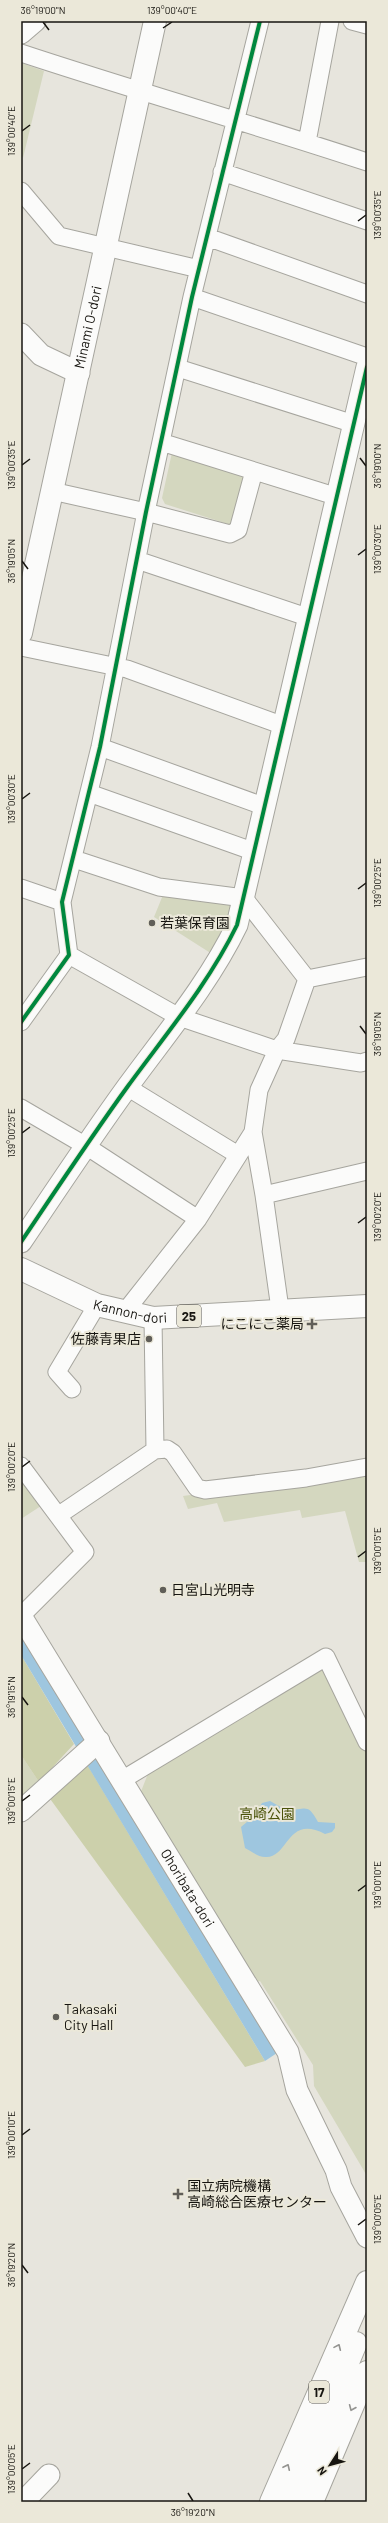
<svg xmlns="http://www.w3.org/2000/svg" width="388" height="2523" viewBox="0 0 388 2523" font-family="Barlow,'Noto Sans JP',sans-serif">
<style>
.green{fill:#d4d7bf}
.forest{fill:#ccd0ab}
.water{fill:#9ec6df}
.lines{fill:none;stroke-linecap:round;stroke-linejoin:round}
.minor-casing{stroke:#a6a59e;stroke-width:19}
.tertiary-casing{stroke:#a6a59e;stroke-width:23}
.secondary-casing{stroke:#a6a59e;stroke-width:24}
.primary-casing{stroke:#a6a59e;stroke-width:24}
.trunk-casing{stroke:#a6a59e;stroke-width:24}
.minor{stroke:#fbfbfa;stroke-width:17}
.tertiary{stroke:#fbfbfa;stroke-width:21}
.secondary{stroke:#fbfbfa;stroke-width:22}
.primary{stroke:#fbfbfa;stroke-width:22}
.trunk{stroke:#fbfbfa;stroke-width:22}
.cycleway-casing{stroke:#ebe8d9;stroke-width:6}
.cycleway{stroke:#00873e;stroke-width:4}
.oneway{stroke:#949491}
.ticks{fill:none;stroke:#171510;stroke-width:1.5}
.poi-dot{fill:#605e58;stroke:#ebe8d9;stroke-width:1.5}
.labels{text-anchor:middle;stroke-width:4;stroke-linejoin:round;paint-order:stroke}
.shield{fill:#ebe8d9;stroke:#57544c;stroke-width:1}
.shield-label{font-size:13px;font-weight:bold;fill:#171510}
.street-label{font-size:14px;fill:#171510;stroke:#ebe8d9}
.poi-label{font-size:14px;fill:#171510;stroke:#ebe8d9;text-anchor:start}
.park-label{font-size:14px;fill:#4b530a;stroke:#ebe8d9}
.neatline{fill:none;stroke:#171510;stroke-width:1.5}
.ticks-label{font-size:10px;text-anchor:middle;fill:#171510}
</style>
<rect width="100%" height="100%" fill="#e7e5dd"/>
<path class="green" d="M21 63 44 71 23 158 21 154Z
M173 448 249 472 231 525 165 504 162 498Z
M165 890 235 900 231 922 212 954 154 917Z
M367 1471V1566L366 1562H359L345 1511 302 1518 300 1510 224 1522 217 1503 188 1509 183 1496Z
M21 1475 44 1504 21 1519Z
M315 1669 326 1672 367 1754V2176L314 2086 313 2065 260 1981 254 1983 140 1794 151 1766Z
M21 1755 39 1782 29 1793 21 1794Z"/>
<path class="forest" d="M21 1655 74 1744 39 1782 21 1755Z
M85 1761 265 2061 245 2067 48 1796Z"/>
<path class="water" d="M21 1635 277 2053 265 2061 21 1655Z
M270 1801 286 1810C305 1811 307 1801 318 1822L335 1823V1828L332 1832 325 1834C286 1814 289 1859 265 1857 258 1857 251 1851 245 1848L241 1827 254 1816 262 1803Z"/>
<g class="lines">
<defs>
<path id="minor" d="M352 21 367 25
M21 53C136 91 252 124 367 162
M307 142 330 21
M222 172 367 221
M21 191 59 236 199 269
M207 237 367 294
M192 297 367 357
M178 368 354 424
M161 442 338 497
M52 491 146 512 230 534 238 530 254 471
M137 560 310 618
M21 647 127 669 284 726
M100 747 263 806
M89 793 255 852
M74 859 159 887 244 898 307 979 367 967
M21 888 62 902
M69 955 179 1017 277 1050 361 1063 367 1061
M21 1022 69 955 62 902 100 747 146 512 192 297 260 21
M127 1087 238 1155
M21 1108 86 1146 198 1219
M253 1132 264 1195 280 1309
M264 1195 367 1171
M124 1313 198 1219 253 1132 259 1090 277 1050 286 1039 307 979
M153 1318 155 1450
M72 1389 57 1372 97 1305
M21 1466 85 1552 22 1615
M59 1515 155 1450 167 1449 173 1453 197 1488 205 1490 306 1478 367 1467
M122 1780 326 1657 367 1742"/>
<g id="tertiary">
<path d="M21 33 35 21"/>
<path d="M21 334 41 355 79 373"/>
<path d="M21 1242C56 1190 91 1137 128 1086 166 1034 209 983 237 925L367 367"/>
<path id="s1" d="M21 1616 288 2052 297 2090 336 2170 341 2187 367 2237"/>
<path d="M21 1811 99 1741"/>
<path d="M23 2502 49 2475"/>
</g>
<g id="secondary">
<path id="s2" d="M21 633 155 21"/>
</g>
<g id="primary">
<path id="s3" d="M21 1269 97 1305 153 1318 367 1306"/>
</g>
<path id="trunk" d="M271 2502 367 2282
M290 2502 356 2343
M312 2502 367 2372"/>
</defs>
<use href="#minor" class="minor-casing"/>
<use href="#tertiary" class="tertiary-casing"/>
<use href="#secondary" class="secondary-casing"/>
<use href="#primary" class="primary-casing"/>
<use href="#trunk" class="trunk-casing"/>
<use href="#minor" class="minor"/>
<use href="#tertiary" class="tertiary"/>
<use href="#secondary" class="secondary"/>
<use href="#primary" class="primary"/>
<use href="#trunk" class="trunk"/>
<defs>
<path id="cycleway" d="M21 1022 69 955 62 902 100 747 146 512 192 297 260 21
M21 1242C56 1190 91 1137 128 1086 166 1034 209 983 237 925L367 367"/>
</defs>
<use href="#cycleway" class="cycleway-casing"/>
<use href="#cycleway" class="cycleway"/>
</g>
<defs><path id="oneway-chevron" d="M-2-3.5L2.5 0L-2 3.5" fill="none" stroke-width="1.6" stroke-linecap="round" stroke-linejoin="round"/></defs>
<g class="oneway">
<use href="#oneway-chevron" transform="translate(338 2347) rotate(-66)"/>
<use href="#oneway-chevron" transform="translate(352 2408) rotate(113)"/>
<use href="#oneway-chevron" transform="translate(287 2467) rotate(-65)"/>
</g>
<path class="ticks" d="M43 22 49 30M163 28 172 22M22 131 30 125M358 221 366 215M360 458 366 466M22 465 30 459M358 555 366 549M22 561 28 569M22 799 30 793M358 889 366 883M360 1026 366 1034M22 1133 30 1127M358 1223 366 1217M22 1467 30 1461M358 1557 366 1551M22 1697 28 1705M22 1801 30 1795M358 1891 366 1885M22 2135 30 2129M358 2225 366 2219M22 2265 28 2273M22 2469 30 2463M188 2493 193 2501"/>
<g class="poi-dot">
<circle cx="152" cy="923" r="4"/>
<path d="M310 1318h4v4h4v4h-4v4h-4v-4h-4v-4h4z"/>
<circle cx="149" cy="1339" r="4"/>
<circle cx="163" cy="1590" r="4"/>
<circle cx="56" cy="2017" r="4"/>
<path d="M176 2188h4v4h4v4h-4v4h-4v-4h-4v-4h4z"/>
</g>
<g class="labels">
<g class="shield">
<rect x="177" y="1305" width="24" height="22" rx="3"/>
<rect x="309" y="2381" width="20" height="22" rx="3"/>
</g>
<g class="shield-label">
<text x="189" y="1321">25</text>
<text x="319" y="2397">17</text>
</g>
<g class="street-label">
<text dy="5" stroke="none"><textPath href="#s2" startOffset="313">Minami O-dori</textPath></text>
<text dy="5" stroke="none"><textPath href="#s3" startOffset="118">Kannon-dori</textPath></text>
<text dy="5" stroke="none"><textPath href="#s1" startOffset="319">Ohoribata-dori</textPath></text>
</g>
<g class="poi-label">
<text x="160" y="928">若葉保育園</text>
<text x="304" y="1329" text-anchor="end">にこにこ薬局</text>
<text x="141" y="1344" text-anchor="end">佐藤青果店</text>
<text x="171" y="1595">日宮山光明寺</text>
<text x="64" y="2014">Takasaki<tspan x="64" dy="16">City Hall</tspan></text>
<text x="187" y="2191">国立病院機構<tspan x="187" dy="16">高崎総合医療センター</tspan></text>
</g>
<g class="park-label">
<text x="267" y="1819">高崎公園</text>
</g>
</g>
<rect width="388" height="2523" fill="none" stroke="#ebe8d9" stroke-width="44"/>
<g transform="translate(330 2465) rotate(234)" stroke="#ebe8d9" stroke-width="3" paint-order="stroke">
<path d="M0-3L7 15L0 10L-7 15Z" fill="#171510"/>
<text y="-6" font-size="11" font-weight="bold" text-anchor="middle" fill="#171510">N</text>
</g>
<rect x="22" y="22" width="344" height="2479" class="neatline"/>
<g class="ticks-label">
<text x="43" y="14">36°19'00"N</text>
<text x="172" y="14">139°00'40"E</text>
<text transform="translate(11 131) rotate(-90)" y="4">139°00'40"E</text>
<text transform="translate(377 215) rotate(-90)" y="4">139°00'35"E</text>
<text transform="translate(11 465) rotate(-90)" y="4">139°00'35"E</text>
<text transform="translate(377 466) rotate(-90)" y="4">36°19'00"N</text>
<text transform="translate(377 549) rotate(-90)" y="4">139°00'30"E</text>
<text transform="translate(11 561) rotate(-90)" y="4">36°19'05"N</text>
<text transform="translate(11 799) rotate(-90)" y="4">139°00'30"E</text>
<text transform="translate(377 883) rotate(-90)" y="4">139°00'25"E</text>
<text transform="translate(377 1034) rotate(-90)" y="4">36°19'05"N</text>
<text transform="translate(11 1133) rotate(-90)" y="4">139°00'25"E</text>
<text transform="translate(377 1217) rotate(-90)" y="4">139°00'20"E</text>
<text transform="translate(11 1467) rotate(-90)" y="4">139°00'20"E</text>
<text transform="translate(377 1551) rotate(-90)" y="4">139°00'15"E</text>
<text transform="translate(11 1697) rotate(-90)" y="4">36°19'15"N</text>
<text transform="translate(11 1801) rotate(-90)" y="4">139°00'15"E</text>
<text transform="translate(377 1885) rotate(-90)" y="4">139°00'10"E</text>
<text transform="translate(11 2135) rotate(-90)" y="4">139°00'10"E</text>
<text transform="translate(377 2219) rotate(-90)" y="4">139°00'05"E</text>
<text transform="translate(11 2265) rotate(-90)" y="4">36°19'20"N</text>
<text transform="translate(11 2469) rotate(-90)" y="4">139°00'05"E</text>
<text x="193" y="2516">36°19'20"N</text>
</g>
</svg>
